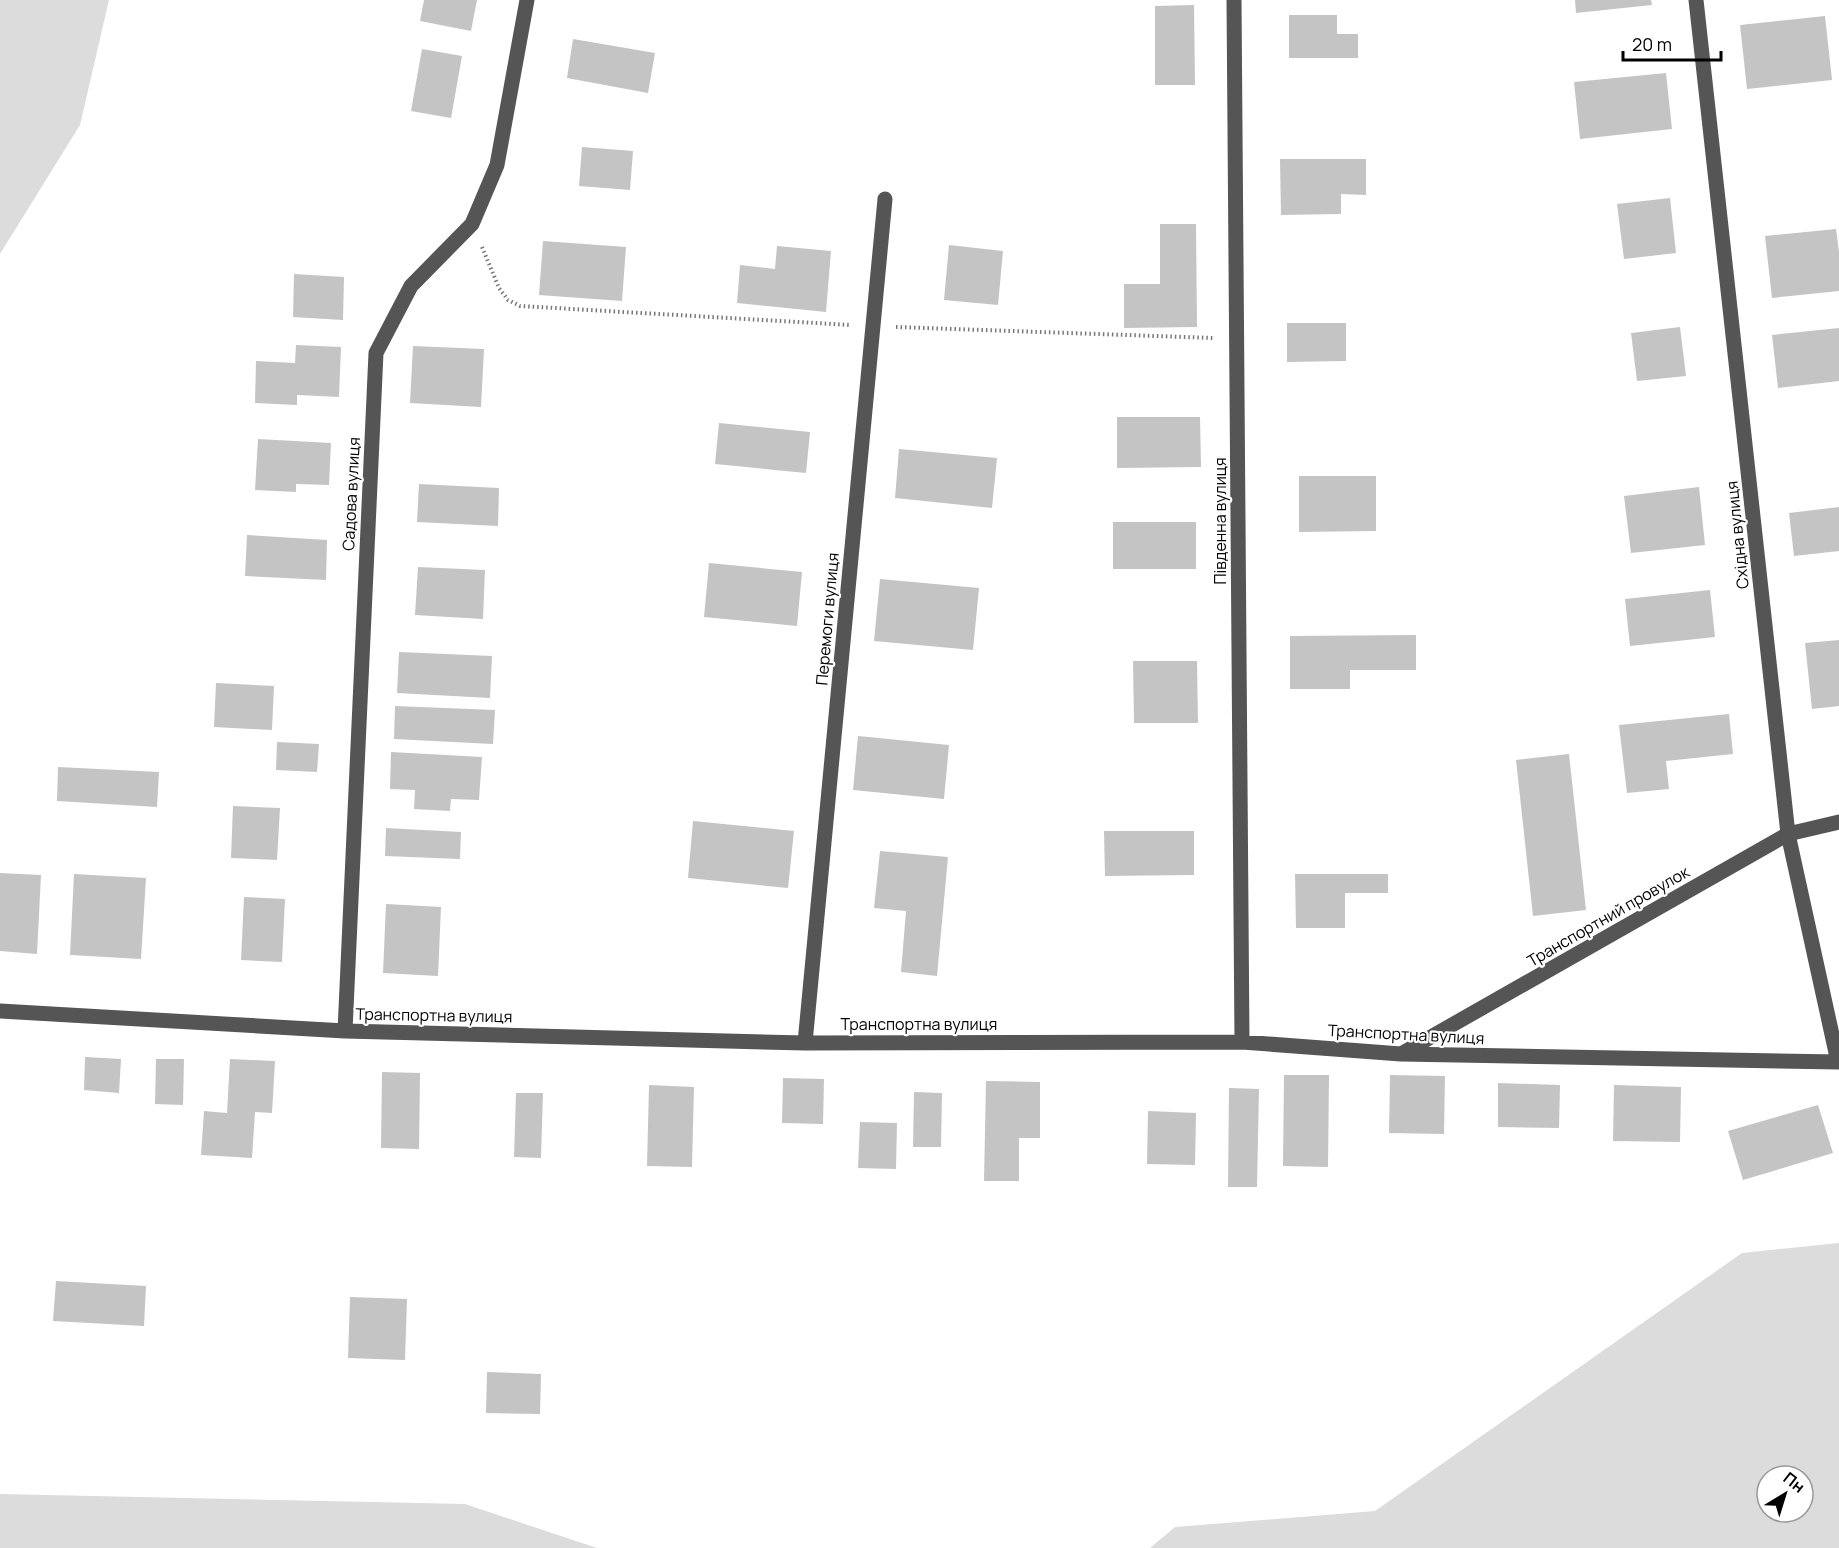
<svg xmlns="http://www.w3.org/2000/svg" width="1839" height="1548" viewBox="0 0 1839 1548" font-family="Manrope,sans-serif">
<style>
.green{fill:#dcdcdc;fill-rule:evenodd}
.building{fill:#c4c4c4}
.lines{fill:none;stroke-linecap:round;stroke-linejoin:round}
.path{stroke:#777;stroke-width:4;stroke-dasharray:1.5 3;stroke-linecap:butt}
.minor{stroke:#555;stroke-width:15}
.labels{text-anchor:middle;stroke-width:4.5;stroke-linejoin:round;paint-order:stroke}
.street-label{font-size:16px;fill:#000;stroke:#fff}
</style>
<rect width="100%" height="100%" fill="#fff"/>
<path class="green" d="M0 0H109L80 125 0 254Z
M1839 1243V1548H1150L1175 1527 1375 1511 1742 1253ZM1767 1476H1803V1512H1767Z
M0 1494 465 1504 597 1548H0Z"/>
<path class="building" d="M424 0H477L471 31 420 21Z
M1575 0H1651L1652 5 1576 13Z
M1194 5 1195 85H1155V6Z
M1289 15H1337V34H1358V58H1289Z
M1825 16 1832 80 1747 89 1740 25Z
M573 39 655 53 648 93 567 78Z
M422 49 462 56 451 118 411 111Z
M1666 73 1672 129 1580 139 1574 82Z
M582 147 633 151 630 190 579 186Z
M1280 159H1366V195L1341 194V214L1281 215Z
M1670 198 1676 253 1624 259 1617 204Z
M1160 224H1196L1197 327 1124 328V284H1160Z
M1836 229 1839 252V291L1772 298 1765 236Z
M543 241 626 247 622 301 539 295Z
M949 245 1003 251 998 305 944 300Z
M777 246 831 251 826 312 737 303 740 265 775 269Z
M294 274 344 277 343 320 293 317Z
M1287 323H1346V361L1287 362Z
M1680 327 1686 376 1637 381 1631 333Z
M1839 328V381L1778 388 1772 335Z
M296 345 341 347 339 397 297 395V405L255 403 256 361 295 363Z
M413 346 484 349 481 407 410 403Z
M1117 417H1200L1201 467 1117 468Z
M719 423 810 432 806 473 715 464Z
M258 439 331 443 329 485 296 484V492L255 490Z
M899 449 997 458 992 508 895 498Z
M1299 476H1376V531L1299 532Z
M419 484 499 488 498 526 417 522Z
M1699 487 1705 545 1631 553 1624 496Z
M1839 507V551L1794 556 1789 513Z
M1113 522H1196V569H1113Z
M247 535 327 540 326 580 245 576Z
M709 563 802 572 797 626 704 617Z
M418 567 485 570 483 619 415 615Z
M880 579 979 588 973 650 874 641Z
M1710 590 1715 637 1630 646 1625 599Z
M1416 635V670H1350V689H1290V636Z
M1839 640V706L1812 709 1805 643Z
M399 652 492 656 490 698 397 693Z
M1133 661H1197L1198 723H1134Z
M216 683 274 686 272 730 214 727Z
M395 706 495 710 493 744 394 739Z
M1729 714 1733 754 1666 761 1669 789 1627 793 1619 725Z
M858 736 949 745 944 799 853 790Z
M277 742 319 744 317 772 276 770Z
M391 752 482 757 479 800 451 799 450 811 414 809 415 790 390 789Z
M1569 754 1586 910 1533 916 1516 760Z
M58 767 159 772 157 807 57 801Z
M233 806 280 808 277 860 231 858Z
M693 821 794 831 788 888 688 878Z
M386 828 461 832 460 859 385 856Z
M1104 831H1194V875L1105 876Z
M880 851 948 857 937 976 901 972 906 911 874 908Z
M0 873 41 875 37 954 0 951Z
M74 874 146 878 141 959 70 955Z
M1295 874H1388V893H1345V928H1296Z
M244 897 285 899 282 962 241 960Z
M386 904 441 907 438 976 383 973Z
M85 1057 121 1059 119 1093 84 1090Z
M156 1059H184L183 1105 155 1104Z
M230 1059 275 1061 272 1113 255 1112 252 1158 201 1155 204 1111 227 1113Z
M382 1072 420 1073 419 1149 381 1148Z
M1284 1075H1329L1328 1167 1283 1166Z
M1390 1075 1445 1076 1444 1134 1389 1133Z
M783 1078 824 1079 823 1124 782 1123Z
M986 1081 1040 1082V1138H1019V1181H984Z
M1498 1083 1560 1085 1559 1128 1498 1127Z
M649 1085 694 1087 692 1167 647 1166Z
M1614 1085 1681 1087 1680 1142 1613 1141Z
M1229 1088 1259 1089 1257 1187H1228Z
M914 1092 942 1093 941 1147H913Z
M516 1093H543L541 1158 514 1157Z
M1818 1105 1833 1153 1743 1180 1728 1131Z
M1148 1111 1196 1113 1195 1165 1147 1164Z
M860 1122 897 1123 896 1169 858 1168Z
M56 1281 146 1286 144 1326 53 1321Z
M350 1297 407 1299 405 1360 348 1358Z
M487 1372 541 1374 540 1414 486 1413Z"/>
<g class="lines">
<path class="path" d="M482 247 499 288 508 300 520 306 850 325
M896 327 1213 338"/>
<path class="minor" d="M1234 0 1242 1042
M1696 0 1788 834 1838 1062
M0 1011 345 1031 805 1043 1242 1042 1401 1054 1839 1062
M345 1031 376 353 411 286 472 224 497 165 527 0
M805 1043 885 199
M1401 1054 1788 834 1839 822"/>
</g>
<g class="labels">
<g class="street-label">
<text transform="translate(351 494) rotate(-87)" y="6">Садова вулиця</text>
<text transform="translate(1220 521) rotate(-90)" y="6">Південна вулиця</text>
<text transform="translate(1737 535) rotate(-96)" y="6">Східна вулиця</text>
<text transform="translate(827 619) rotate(-85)" y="6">Перемоги вулиця</text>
<text transform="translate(1608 916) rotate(-30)" y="6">Транспортний провулок</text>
<text transform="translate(434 1015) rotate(1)" y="6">Транспортна вулиця</text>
<text x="919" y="1030">Транспортна вулиця</text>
<text transform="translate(1406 1034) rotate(3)" y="6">Транспортна вулиця</text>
</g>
</g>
<g transform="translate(1785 1494) rotate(38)"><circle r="28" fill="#ffffff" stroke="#999999" stroke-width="1.5"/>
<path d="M0-4.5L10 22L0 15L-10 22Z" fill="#000000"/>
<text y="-9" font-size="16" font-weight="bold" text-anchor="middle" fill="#000000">Пн</text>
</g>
<path d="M1623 51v9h98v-9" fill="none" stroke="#000000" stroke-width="3"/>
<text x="1632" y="51" font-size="18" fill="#000000" stroke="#ffffff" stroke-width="4.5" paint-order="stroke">20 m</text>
</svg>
